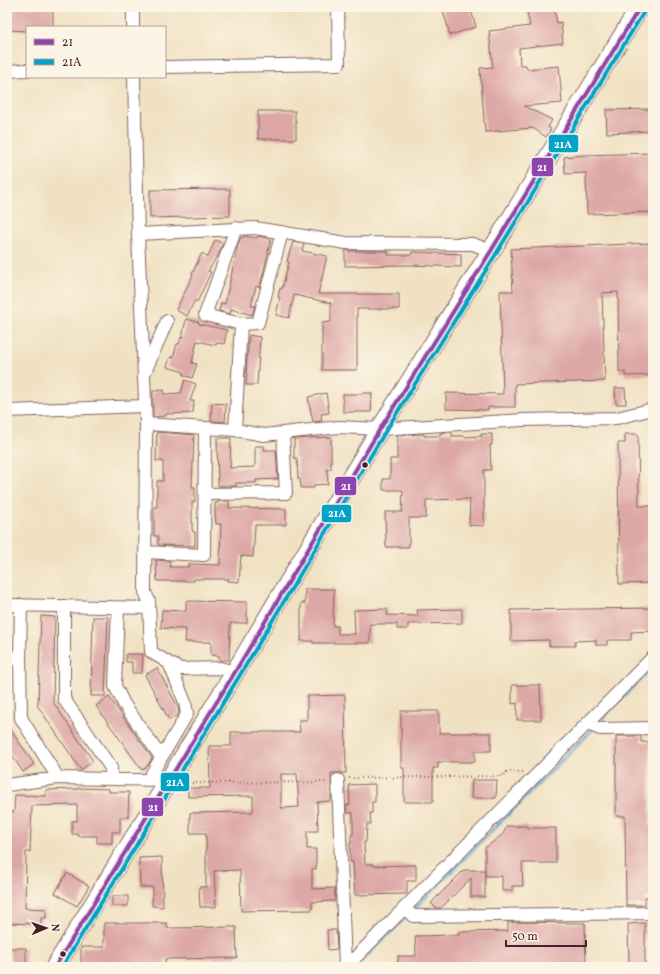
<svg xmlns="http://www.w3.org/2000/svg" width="660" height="974" viewBox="0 0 660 974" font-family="Vollkorn,serif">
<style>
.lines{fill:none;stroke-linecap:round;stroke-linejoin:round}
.stream{stroke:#57a4d0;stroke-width:3}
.building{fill:#dda7a6;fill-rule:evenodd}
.minor-casing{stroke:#846360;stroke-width:14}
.primary-casing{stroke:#846360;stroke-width:20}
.path{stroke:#846360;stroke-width:2;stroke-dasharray:1 3;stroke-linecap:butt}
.minor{stroke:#fff;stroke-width:12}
.primary{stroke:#fff;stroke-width:18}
.bus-1-casing{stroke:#fcf5e5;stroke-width:7}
.bus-2-casing{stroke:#fcf5e5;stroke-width:7}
.bus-1{stroke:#8e44ad;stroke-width:4}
.bus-2{stroke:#04a2c6;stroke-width:4}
.bus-dot{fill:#4a1f2b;stroke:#fcf5e5;stroke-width:1.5}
.line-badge{stroke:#fcf5e5;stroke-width:1.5}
.badge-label{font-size:11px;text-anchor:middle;font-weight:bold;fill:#fff}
</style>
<rect width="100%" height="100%" fill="#fcf5e5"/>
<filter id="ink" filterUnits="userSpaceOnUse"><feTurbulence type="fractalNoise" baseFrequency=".025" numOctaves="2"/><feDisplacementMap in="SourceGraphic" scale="8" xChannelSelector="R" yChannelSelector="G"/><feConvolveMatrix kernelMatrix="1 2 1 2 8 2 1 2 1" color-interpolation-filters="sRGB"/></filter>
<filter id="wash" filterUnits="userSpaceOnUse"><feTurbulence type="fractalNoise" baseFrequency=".012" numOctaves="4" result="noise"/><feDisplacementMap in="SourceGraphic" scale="16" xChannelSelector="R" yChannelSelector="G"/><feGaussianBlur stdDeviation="0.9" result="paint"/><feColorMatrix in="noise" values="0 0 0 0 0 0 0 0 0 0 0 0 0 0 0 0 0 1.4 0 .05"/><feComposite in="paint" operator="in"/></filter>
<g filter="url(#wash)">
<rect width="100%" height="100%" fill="#f0e1c2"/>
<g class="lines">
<path class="stream" d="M597 724 653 666
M411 912 592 730
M356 967 407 916"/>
</g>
<g id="blocks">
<path class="building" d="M7 7 53 8V27H27V31L7 30Z
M442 7H470L476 27 450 35Z
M526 7H554L557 23 561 22 563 43 519 48 520 65H526L527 69 559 66 562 103 524 106 552 120 548 127 551 129 546 137 533 128 485 132 480 68 493 67 489 31 530 26Z
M653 109V131L607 133 606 110Z
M258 111H295V121H296V139H258Z
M653 153V212L587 214 586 173 565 174 564 157 585 155Z
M230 189V216L150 218V190Z
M244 236 257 238 258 236 271 239 260 287 256 286 251 306H255L252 315 231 309 230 314 219 311 221 303 225 304 238 245 241 237 243 238Z
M215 240 223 243 218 255 208 271 211 272 197 302 195 300 187 316 176 310 193 275 192 274 198 261 202 253 208 257Z
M293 242 304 244 302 251 327 256 318 294H399V309H357V370H322V323L331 322V303L294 295 289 318 276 315 280 298 278 297 280 288 282 289 289 262 287 261Z
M653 243V375L625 376V372H619L618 292 602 293 605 381 515 384V407H488V410L446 409V393L503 394 500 291H513L511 249Z
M345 251H388V255H411L412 252 461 254V267L411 265 345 266Z
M186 319 199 322V324L227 330 224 344 217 343 216 345 197 341 192 363 197 364 192 378 183 375 184 372 167 367 170 357 173 358 177 344H179L181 337 182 338Z
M249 335 260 337 257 385H246L247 374H246Z
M185 380 196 384 190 401H194L193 413 166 414V416L153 417V391L164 390V394L181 393Z
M615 388H625L626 404H616Z
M326 393 329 413 321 414 322 421 313 422 308 397Z
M362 393H372L371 412H343V394H362Z
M212 403 226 404 225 422 211 421Z
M157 432 194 435 192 487H195V502H192V529L193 532H195V546L158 545V536H154V507H157V481H163V461H156Z
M452 432V436H465V437L482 436 481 434H492V445H490L491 470H484V526L469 525 470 499 426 500V518H409V547H386L385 512H402L403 490H383V479H390V459H397V435L424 434V436H440V433Z
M625 434H638L639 506H653V583L619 584 618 443H625Z
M331 437V469H327L328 484 314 485V488H301L300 479H298L297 458H294V439Z
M217 438H231L230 468 255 467V446H264V450H276L278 479 256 480V483H236V486H218Z
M218 501H229V508L286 509V525H255L253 557 241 556 239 582 228 581 229 579H194V581H157L156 560 170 561V567H189V564L220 565 221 524H216L215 513V503H218Z
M305 589H334L333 626H338V634H355L354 610 387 609V615L418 616 417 610 462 609V623L408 624V629H397V624H370V643H313V641H301V603H305Z
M186 601 247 602V623H230L229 660H219V656L211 655V642H185L186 629 161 628 162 610 186 611Z
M653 608V631L631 632V640H607V645H596V640L575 641V646H549V640L511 641V610Z
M41 616 55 617 53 702 93 761 81 770 37 705 38 704Z
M93 617H108L105 696H91Z
M126 654H143L142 673H132V662H126Z
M157 668 178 707 179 713 178 715 169 720 145 675Z
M512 685H540L541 720H517V703L512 704Z
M345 695 346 773H331V801L317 802 318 831H307V849H316V869H312V889L335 888V901L312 902V910L241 911 240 870 214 871 216 907H200L199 887H206V833H190V813L253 812V796L188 797V788H210L209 746H231V732H300L299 720H307V696ZM281 774H297L299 807 281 808Z
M109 697 152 758 148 765 142 770 96 706Z
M401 711H439V733H491V751H475V762H438V768H433V802H404V768H401Z
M7 724 34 764 23 772 7 748Z
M616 736H641V742H650V826H653V897H645V905H626L625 816H616Z
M472 780H497L496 798H471Z
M375 784V802H372V813H370L371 824H367L366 842H364L365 864H373V866L416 865V881H407V894L355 895 353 862H350V843H351V835H353V813H347L346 805H350L349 785Z
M78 788 109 789V792H129L128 817H120V832H112V843H97V836H78V834H72V821H77V805L32 806 30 852H26L25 908 46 909V918H41V924L7 923V812H14L15 795 46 796V790L78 789Z
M507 826H527V828H556V863H522L523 886H512V891H502V876H485V848L503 834Z
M162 857 163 907 152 906 153 887H140L139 858Z
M464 870H485V897H471V878L441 908H436L431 903Z
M67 873 89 886 77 906 55 893Z
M112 896H128V906H112Z
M508 922 585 923 586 967H398V956H416L415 936 459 935V932L508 931Z
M104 923H167V928L236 927 237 958 165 959V967H81V947H104Z
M645 923V967H629L628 924Z
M327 930H336L337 949 328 950Z
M10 948H26V967H11Z"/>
</g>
</g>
<g filter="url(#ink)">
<use href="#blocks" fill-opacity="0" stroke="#846360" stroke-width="1"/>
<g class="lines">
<defs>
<path id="minor" d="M133 7V27
M165 67 339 64 338 7
M7 71 27 70
M134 77 138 234 146 424 145 592 149 601 151 652 169 663 181 669 220 668 235 672
M236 228 205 315 241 324
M138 234 255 228 346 243 473 244 491 251
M145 372 167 321
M7 411 144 406
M146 424 235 430 264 435 339 427 380 429 523 420 617 418 653 409
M235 430 241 324 258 323 282 232
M205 494 286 493 283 433
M145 552 204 555 205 429
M7 605 149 608
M64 606V699L111 768V779
M118 608 115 686 124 704 161 757
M7 658H20L21 605
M20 658 21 718 58 778
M587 724 600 729 653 728
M148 780 187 714 185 702 169 663
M338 780 345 967
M7 785 58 778 169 780
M404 908 413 916 653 913
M346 967 653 657"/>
<path id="primary" d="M55 967 235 672 380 429 491 251 640 7"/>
</defs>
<use href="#minor" class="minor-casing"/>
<use href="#primary" class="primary-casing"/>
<path class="path" d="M349 778 504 776 505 772H524
M184 783 327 782"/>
<use href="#minor" class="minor"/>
<use href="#primary" class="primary"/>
<defs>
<path id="bus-1" d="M55 967 235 672 380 429 491 251 640 7"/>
<path id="bus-2" d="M62 967 240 675 385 432 496 254 645 10"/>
</defs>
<use href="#bus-1" class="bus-1-casing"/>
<use href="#bus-2" class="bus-2-casing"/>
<use href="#bus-1" class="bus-1"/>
<use href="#bus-2" class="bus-2"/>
</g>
</g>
<g class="bus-dot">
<circle cx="365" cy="465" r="3.5"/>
<circle cx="63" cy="954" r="3.5"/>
</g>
<g class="line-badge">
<rect x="548" y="134" width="31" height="19" rx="4" fill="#04a2c6"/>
<rect x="531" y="157" width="23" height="20" rx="4" fill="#8e44ad"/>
<rect x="334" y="476" width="23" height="20" rx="4" fill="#8e44ad"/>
<rect x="321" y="504" width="31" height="19" rx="4" fill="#04a2c6"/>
<rect x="160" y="772" width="30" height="20" rx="4" fill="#04a2c6"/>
<rect x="141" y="797" width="23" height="20" rx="4" fill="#8e44ad"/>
</g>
<g class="badge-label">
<text x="563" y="148">21A</text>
<text x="542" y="171">21</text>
<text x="346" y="490">21</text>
<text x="337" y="517">21A</text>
<text x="175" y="786">21A</text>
<text x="153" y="811">21</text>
</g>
<rect width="660" height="974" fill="none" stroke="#fcf5e5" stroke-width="24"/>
<rect x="26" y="26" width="140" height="52" fill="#fcf5e5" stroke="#b59f9b"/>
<rect x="34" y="39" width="20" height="6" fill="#8e44ad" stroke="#b59f9b"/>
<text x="62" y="46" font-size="12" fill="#4a1f2b">21</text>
<rect x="34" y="59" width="20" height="6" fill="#04a2c6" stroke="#b59f9b"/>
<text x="62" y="66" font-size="12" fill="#4a1f2b">21A</text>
<g transform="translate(46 928) rotate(88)" stroke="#fcf5e5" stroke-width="3" paint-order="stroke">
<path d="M0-3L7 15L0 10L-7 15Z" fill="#4a1f2b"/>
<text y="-6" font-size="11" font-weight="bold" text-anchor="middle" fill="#4a1f2b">N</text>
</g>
<path d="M506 940v6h80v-6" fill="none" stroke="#4a1f2b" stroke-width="2"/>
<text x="512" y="940" font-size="12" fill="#4a1f2b" stroke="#fcf5e5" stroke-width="3" paint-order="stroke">50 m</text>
</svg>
